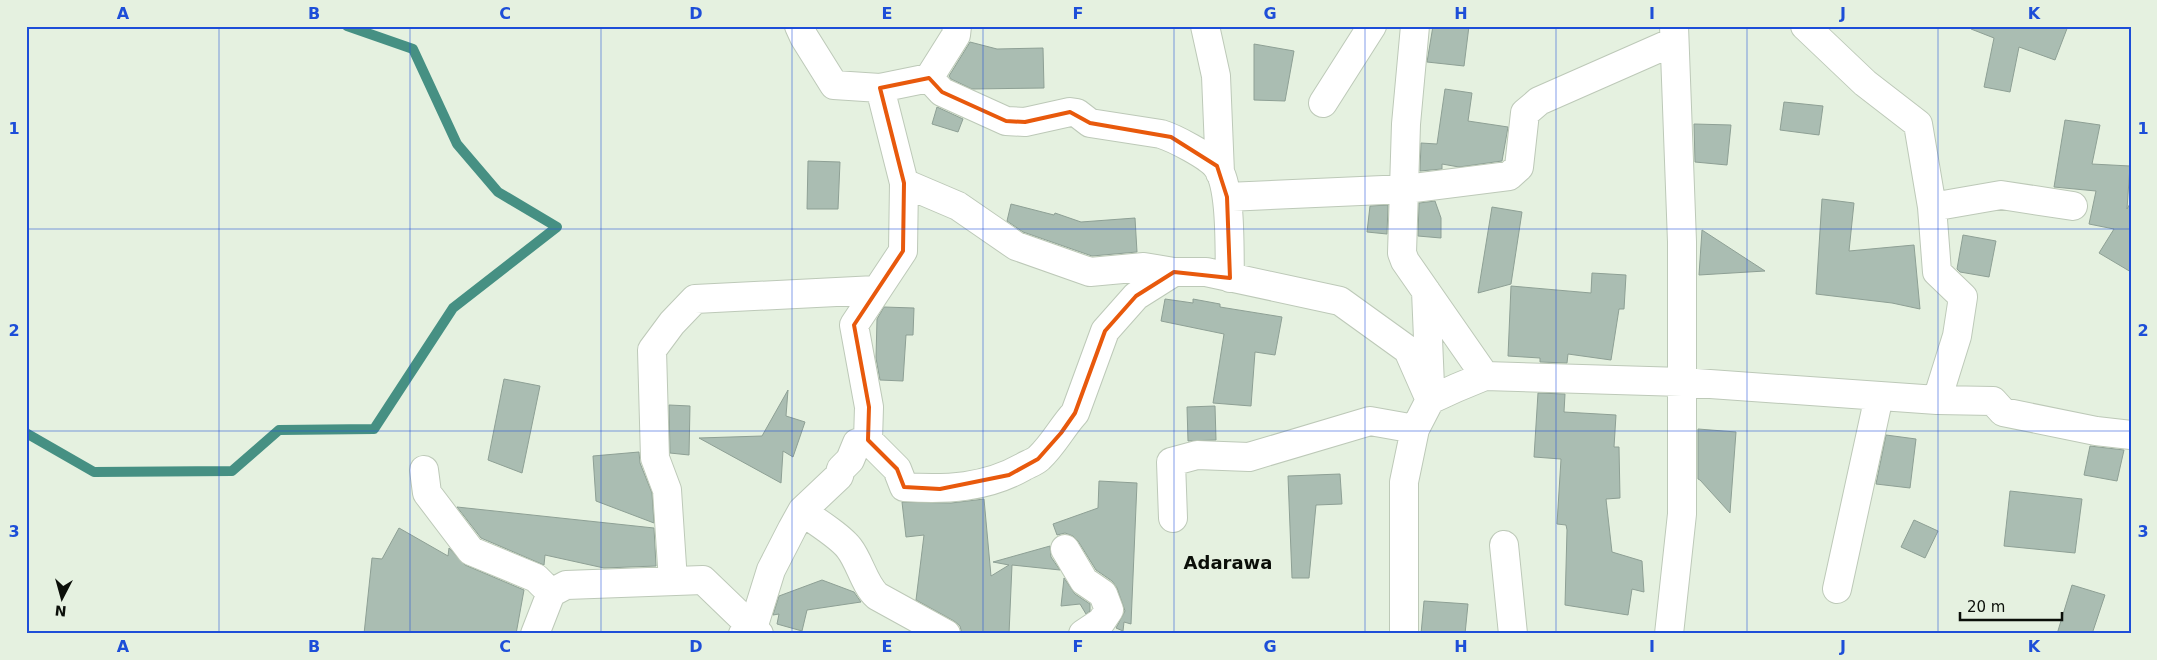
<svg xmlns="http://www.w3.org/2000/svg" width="2157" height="660" viewBox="0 0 2157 660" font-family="'DejaVu Sans',sans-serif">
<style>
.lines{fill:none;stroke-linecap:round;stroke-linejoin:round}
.stream{stroke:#469083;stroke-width:10}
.building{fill:#aabdb2;stroke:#8ea095}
.street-casing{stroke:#bdc9b8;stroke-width:30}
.street{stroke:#fff;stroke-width:28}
.marked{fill:none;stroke:#e8590c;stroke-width:4;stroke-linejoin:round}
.grid{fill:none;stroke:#1d4ed8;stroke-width:1;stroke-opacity:0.55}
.labels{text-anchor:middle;stroke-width:4;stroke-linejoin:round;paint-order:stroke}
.quarter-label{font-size:18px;font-weight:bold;fill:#0b0f09;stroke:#e5f1e0}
.neatline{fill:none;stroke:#1d4ed8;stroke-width:2}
.grid-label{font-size:16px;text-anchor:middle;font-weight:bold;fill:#1d4ed8}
</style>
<rect width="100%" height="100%" fill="#e5f1e0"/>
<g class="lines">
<path class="stream" d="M26 433 94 472 232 471 279 430 374 429 453 308 557 227 498 192 457 144 413 49 347 26"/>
</g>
<path class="building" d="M1433 26H1469L1464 66 1427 62Z
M1972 26H2068L2055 60 2019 47 2010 92 1984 87 1994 38 1971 29Z
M970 42 997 49 1043 48 1044 88 972 89 951 79 949 76Z
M1254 44 1294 51 1285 101 1254 100Z
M1445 89 1472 93 1468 121 1508 127 1502 161 1459 167 1442 164V169L1420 171 1421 143 1437 144Z
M1784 102 1823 106 1819 135 1780 130Z
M937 107 963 119 958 132 932 124Z
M2065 120 2100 125 2092 164 2130 166 2127 209 2131 202V272L2099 253 2114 229 2089 224 2096 191 2054 187Z
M1694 124 1731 125 1727 165 1695 162Z
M808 161 840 162 838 209H807Z
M1822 199 1854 203 1849 251 1914 245 1920 309 1892 303 1816 294Z
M1435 201 1441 218V238L1418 236 1419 203Z
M1011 204 1054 215 1055 213 1081 222 1135 218 1137 252 1092 256 1023 232 1007 221Z
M1388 205 1387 234 1367 232 1370 206Z
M1492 207 1522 212 1511 284 1478 293Z
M1702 230 1765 271 1699 275Z
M1963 235 1996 241 1989 277 1960 272 1957 269Z
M1592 273 1626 275 1624 309H1619L1611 360 1568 354 1567 363 1540 362V358L1508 356 1511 286 1591 293Z
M1165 299 1193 303V299L1220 304V307L1282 317 1275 355 1255 352 1251 406 1213 403 1224 334 1161 321Z
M884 307 914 308 913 335H906L903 381 880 380 876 358 877 319Z
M504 379 540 386 522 473 488 460Z
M788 390 786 416 805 422 793 457 783 451 781 483 699 438 762 436Z
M1538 393 1565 394 1564 412 1616 415 1614 447H1619L1620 498 1606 499 1612 552 1642 561 1644 592 1632 589 1628 615 1565 605 1567 530 1566 525 1557 524 1561 459 1534 457Z
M669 405 690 406 689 455 670 453Z
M1215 406 1216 440 1188 441 1187 407Z
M1698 429 1736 432 1730 513 1700 480 1698 479Z
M1886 435 1916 439 1910 488 1876 484Z
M2090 446 2124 450 2117 481 2084 475Z
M639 452 640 463 652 493 654 523 596 501 593 456Z
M1340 474 1342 504 1316 505 1309 578H1292L1288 476Z
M1099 481 1137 483 1131 624 1124 622 1123 631 1116 628 1125 611 1117 588 1112 581 1096 570 1078 541 1073 536 1065 533 1057 535 1053 524 1098 508Z
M2010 491 2082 499 2075 553 2004 546Z
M984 499 991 576 1009 565 993 562 1050 546 1051 557 1060 570 1012 565 1009 634H962L960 626 954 621 916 600 924 535 906 537 902 502 951 503Z
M457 507 654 528 656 566 604 568 545 555 544 565 481 538Z
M1914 520 1938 531 1925 558 1901 547Z
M399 528 448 556 449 548 465 565 524 590 516 634H364L372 558 382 559Z
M1064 578 1075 594 1090 604V611L1086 614 1080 604 1061 606Z
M822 580 854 592 861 602 807 610 802 631 777 624 779 614 773 615 779 596Z
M2072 585 2105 595 2092 634H2057Z
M1424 601 1468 604 1465 634H1421Z"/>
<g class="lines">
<defs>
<path id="street" d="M799 26 804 37 834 85 880 88 929 78
M957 26 956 35 929 78 942 92 1006 121 1025 122 1070 112 1077 113 1090 123 1161 134C1174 138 1209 156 1217 167 1232 187 1229 251 1230 278
M1205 26 1216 76 1220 173
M1415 26 1406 124 1402 253 1405 261 1485 376
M1805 26 1865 83 1918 124 1932 207 1937 272 1963 297 1957 336 1937 400
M1323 103 1372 26
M904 183 958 206 1016 246 1090 272 1144 267 1174 272
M1227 197 1406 189 1509 176 1519 167 1525 113 1539 101 1673 42
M1932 207 2001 195 2073 206
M1426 291 1430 386
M868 440 897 469 904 487C946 490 986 488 1023 467 1028 464 1035 462 1039 458 1054 444 1062 427 1075 413L1105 331 1136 296 1174 272H1206L1340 301 1408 350 1430 400
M424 470 427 493 471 551 536 578 551 593
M802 511C816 522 839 535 849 548 860 562 864 584 877 596L946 634
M1173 518 1171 462 1197 455 1249 457 1370 421 1415 429
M1504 545 1513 634
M1065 549 1084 581 1103 594 1109 610 1101 622 1083 634
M673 581 667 490 655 458 652 350 672 323 695 299 876 290
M1837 589 1879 396
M535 634 551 593 566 585 703 580 759 634
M743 634 753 628 771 570 792 529 802 511 839 476 841 469 850 460 857 443 868 440 869 407 854 325 903 251 904 183 880 88
M1404 634V482L1415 429 1430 400 1456 388 1485 376 1682 382 1937 400 1993 401 2003 412 2096 431 2131 435
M1669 634 1682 514V242L1674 26"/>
</defs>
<use href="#street" class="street-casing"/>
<use href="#street" class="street"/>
</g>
<path class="marked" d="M929 78 942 92 1006 121 1025 122 1070 112 1090 123 1171 137 1217 166 1227 197 1230 278 1174 272 1136 296 1105 331 1075 413 1061 433 1038 459 1009 475 940 489 904 487 897 469 868 440 869 407 854 325 903 251 904 183 880 88Z"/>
<path class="grid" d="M219 26V634M410 26V634M601 26V634M792 26V634M983 26V634M1174 26V634M1365 26V634M1556 26V634M1747 26V634M1938 26V634M26 229H2131M26 431H2131"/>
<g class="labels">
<g class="quarter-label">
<text x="1228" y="569">Adarawa</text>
</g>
</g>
<rect width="2157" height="660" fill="none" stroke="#e5f1e0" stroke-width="55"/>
<g transform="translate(62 598) rotate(186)" stroke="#e5f1e0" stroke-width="4" paint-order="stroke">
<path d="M0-4L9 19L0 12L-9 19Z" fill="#0b0f09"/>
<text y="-8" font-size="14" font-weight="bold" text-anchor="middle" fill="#0b0f09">N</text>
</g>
<path d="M1960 612v8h102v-8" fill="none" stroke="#0b0f09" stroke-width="2.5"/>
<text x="1967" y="612" font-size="15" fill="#0b0f09" stroke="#e5f1e0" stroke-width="4" paint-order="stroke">20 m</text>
<rect x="28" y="28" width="2102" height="604" class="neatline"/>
<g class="grid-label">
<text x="123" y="19">A</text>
<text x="314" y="19">B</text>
<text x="505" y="19">C</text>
<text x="696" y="19">D</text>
<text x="887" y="19">E</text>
<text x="1078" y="19">F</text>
<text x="1270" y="19">G</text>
<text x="1461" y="19">H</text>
<text x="1652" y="19">I</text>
<text x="1843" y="19">J</text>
<text x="2034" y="19">K</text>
<text x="14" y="134">1</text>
<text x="2143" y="134">1</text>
<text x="14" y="336">2</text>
<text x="2143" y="336">2</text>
<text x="14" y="537">3</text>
<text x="2143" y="537">3</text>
<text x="123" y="652">A</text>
<text x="314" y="652">B</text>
<text x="505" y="652">C</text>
<text x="696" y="652">D</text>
<text x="887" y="652">E</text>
<text x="1078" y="652">F</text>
<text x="1270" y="652">G</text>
<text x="1461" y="652">H</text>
<text x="1652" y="652">I</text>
<text x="1843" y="652">J</text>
<text x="2034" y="652">K</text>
</g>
</svg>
